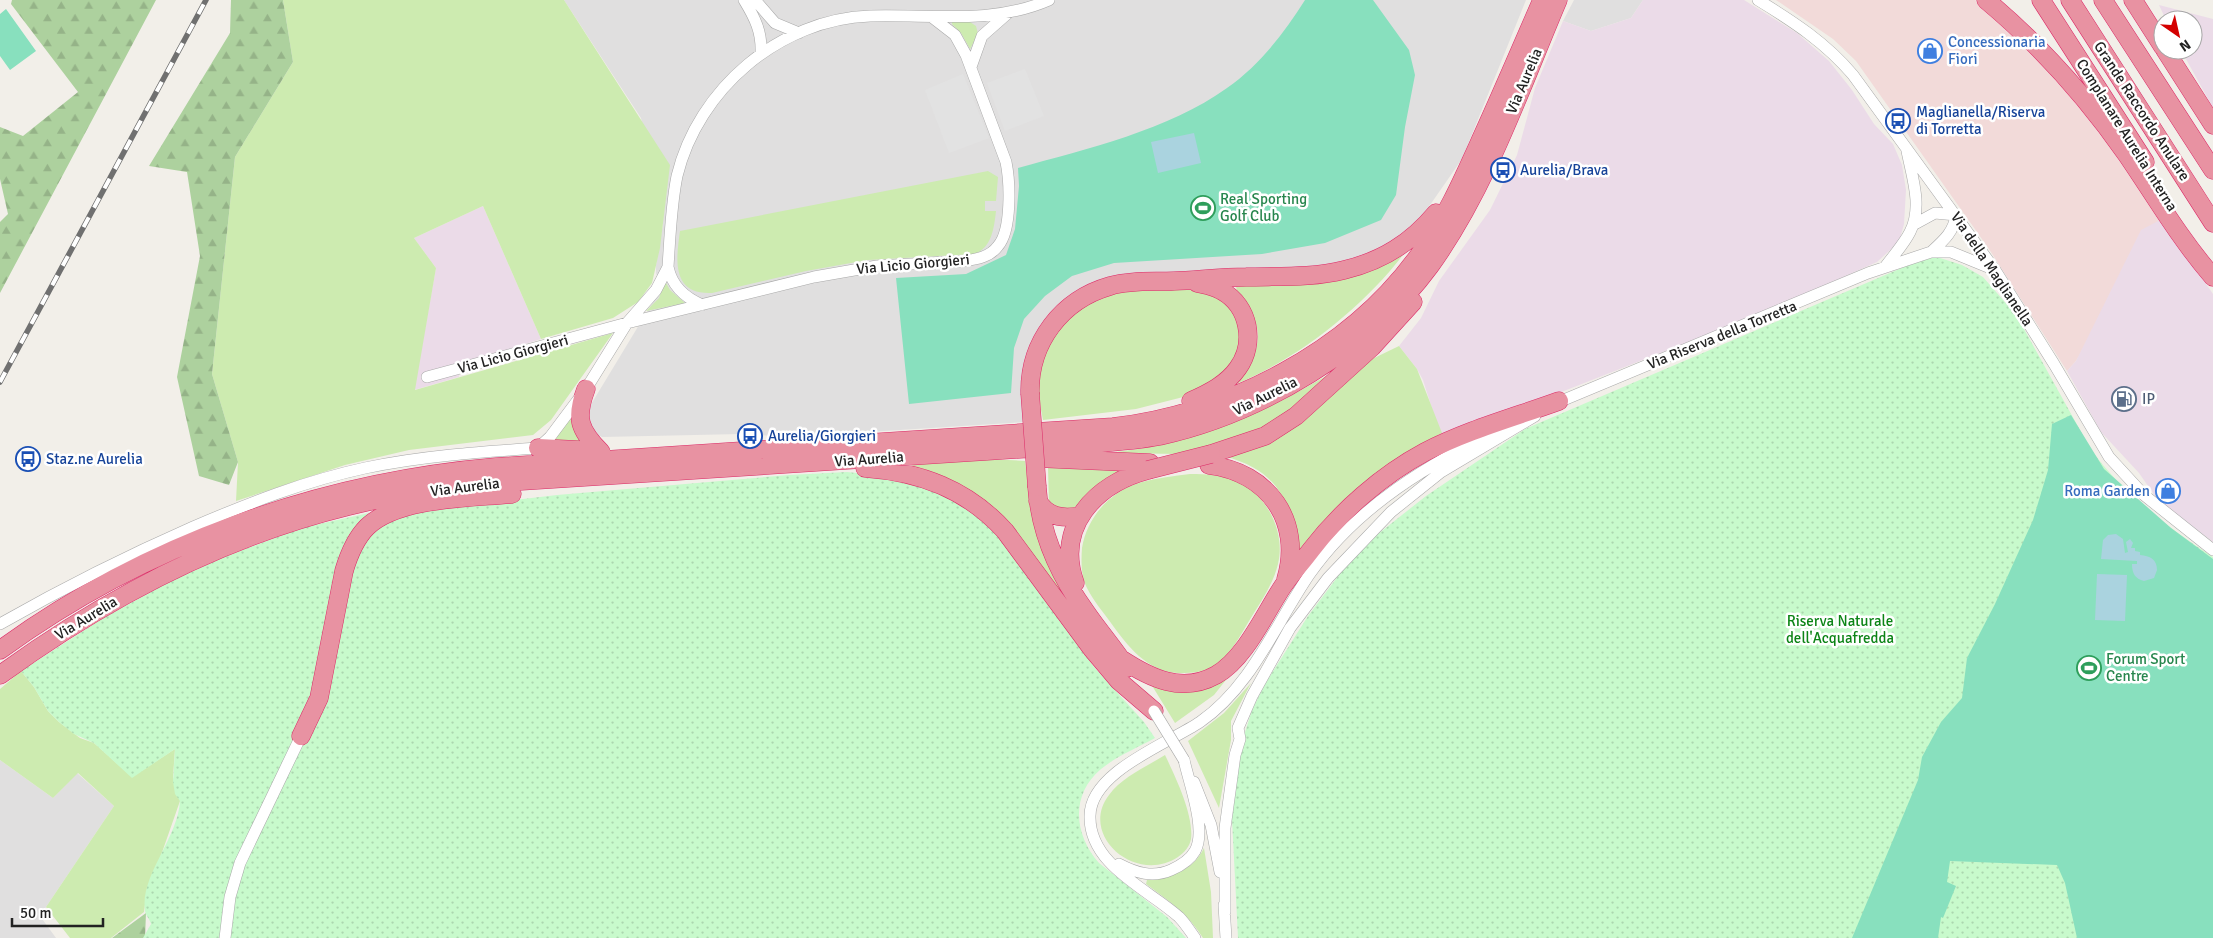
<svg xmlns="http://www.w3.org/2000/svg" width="2213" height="938" viewBox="0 0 2213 938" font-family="Signika,sans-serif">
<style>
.residential{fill:#e0dfdf}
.commercial{fill:#f2dad9}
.industrial{fill:#ebdbe8}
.grass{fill:#cdebb0}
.forest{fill:url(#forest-firs)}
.park{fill:url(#park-dots)}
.pitch{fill:#88e0be}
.parking{fill:#e2e2e2}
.water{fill:#aad3df}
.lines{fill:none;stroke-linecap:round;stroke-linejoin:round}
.minor-casing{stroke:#a9a9a9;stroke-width:12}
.highway-casing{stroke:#dc2a67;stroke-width:19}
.minor{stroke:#fff;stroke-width:11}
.highway{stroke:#e892a2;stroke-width:18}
.rail-casing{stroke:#707070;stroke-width:5.5}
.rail{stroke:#fff;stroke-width:4;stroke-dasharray:11;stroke-linecap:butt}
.minor-bridge-casing{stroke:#a9a9a9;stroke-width:12;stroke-linecap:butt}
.highway-bridge-casing{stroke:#dc2a67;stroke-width:19;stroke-linecap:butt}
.minor-bridge{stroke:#fff;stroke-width:11}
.highway-bridge{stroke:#e892a2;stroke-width:18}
.labels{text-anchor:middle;stroke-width:5;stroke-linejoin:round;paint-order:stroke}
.shop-label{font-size:15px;fill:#366cbe;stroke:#fff;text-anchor:start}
.street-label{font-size:15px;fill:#222;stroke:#fff}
.transit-label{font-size:15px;fill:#164399;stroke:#fff;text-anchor:start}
.leisure-label{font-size:15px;fill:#27864d;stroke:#fff;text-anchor:start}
.service-label{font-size:15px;fill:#4e5e75;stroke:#fff;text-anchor:start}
.park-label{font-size:15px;fill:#0c8416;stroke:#fff}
</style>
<defs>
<pattern id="forest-firs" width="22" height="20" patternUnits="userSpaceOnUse" patternTransform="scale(1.25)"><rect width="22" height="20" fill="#add19e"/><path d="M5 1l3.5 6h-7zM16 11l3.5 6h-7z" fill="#95b388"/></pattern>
<pattern id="park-dots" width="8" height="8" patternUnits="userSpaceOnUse" patternTransform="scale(1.25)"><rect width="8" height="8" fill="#c8facc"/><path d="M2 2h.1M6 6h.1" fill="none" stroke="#acd6af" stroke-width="1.8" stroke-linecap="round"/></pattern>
</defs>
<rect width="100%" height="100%" fill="#f2efe9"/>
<path class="residential" d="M564 0H1526L1462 159 1421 218 1400 241 1336 268 1120 277 1088 285 1049 313 1031 342 1021 390 1024 422 789 437 741 434 602 437 593 432 590 420V406L662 287 656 273V265L663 224 641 118Z
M1574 0H1643L1631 18 1591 31 1563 21Z
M0 760 53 798 77 773 114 806 40 916 56 938H0Z"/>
<path class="commercial" d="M1776 0H1975L2061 82 2100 126 2162 219 2076 361 2067 371 1989 249 1856 61 1833 39Z"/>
<path class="industrial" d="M1643 0H1744L1797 33 1829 61 1852 90 1874 124 1893 144 1902 165 1906 190 1904 224 1899 242 1877 262 1767 311 1503 415 1441 437 1423 380 1417 369 1399 346 1421 318 1439 281 1490 210 1517 155 1535 88 1563 21 1591 31 1631 18Z
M2159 5 2213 19V108L2181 50H2193V20H2166Z
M483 206 541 339 457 366 459 377 414 390 436 268 414 238Z
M2162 219 2213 294V542L2157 499 2139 473 2101 432 2067 371 2076 361 2141 230Z"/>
<path class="grass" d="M283 0H564L670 165 660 248 652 283 638 302 613 318 541 339 483 206 414 238 436 268 415 390 613 333 551 420 533 435 409 450 345 465 236 501 238 462 212 374 235 157 293 62Z
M952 22H970L976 26 978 34 970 49 961 33 952 24Z
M988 171 998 177 996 201H985V211H996C994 228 992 248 974 254L868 260 806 271 712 293C671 295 676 259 680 231Z
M1403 255C1362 308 1298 359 1236 384 1251 366 1266 341 1253 317 1247 307 1237 297 1236 286L1307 284 1374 267Z
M665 281 670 290 685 303 646 311 659 298Z
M1197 288 1226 299 1244 335 1232 368 1195 394 1136 409 1043 420C1040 405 1037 390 1039 374 1044 337 1076 302 1113 294 1140 288 1169 289 1197 288Z
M1399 346 1417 369 1442 433 1409 452 1325 521 1298 552C1288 500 1281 472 1224 456L1368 361Z
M1339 368 1298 406 1261 430 1181 454 1108 453C1132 450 1156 447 1179 440 1237 425 1289 399 1339 368Z
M572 417 574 430 582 444 549 445Z
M989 459 1025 461 1033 516 1060 588 1074 611 1072 613 1012 525C983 495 950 476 911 465Z
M1048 467 1123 470 1071 510 1049 506Z
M1190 474C1206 474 1221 475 1235 480 1266 493 1286 531 1278 564 1273 585 1260 603 1249 621 1239 638 1227 661 1208 669 1199 673 1187 673 1178 673 1147 672 1127 645 1111 623 1103 612 1093 600 1087 588 1081 577 1081 561 1082 548 1087 517 1111 490 1142 482 1158 478 1174 476 1190 474Z
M21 671 34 687 48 711 59 722 80 738 94 743 132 777 175 749 173 777 180 801 159 861 147 889 144 912 111 938H70L46 907 114 806 78 773 53 798 0 760V689Z
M1233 671 1214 695 1175 723 1151 684Z
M1251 683 1231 721V740L1219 808 1188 741 1224 713Z
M1165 755C1175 776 1194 815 1191 839 1190 846 1184 853 1178 857 1136 885 1078 835 1109 795 1122 777 1146 767 1165 755Z
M1204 848 1211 892 1213 938H1203C1189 915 1168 900 1146 884L1147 880C1171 877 1193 871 1204 848Z"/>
<path class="forest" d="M12 0H156L0 293V222L8 214 0 179V127L23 136 78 92 11 4Z
M231 0H283L293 62 235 157 212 374 238 462 229 485 199 476 177 377 200 256 187 172 149 166 230 33Z
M146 913 145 938H112Z"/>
<path class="park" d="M1937 257 1962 265 1983 277 2011 309 2024 329 2090 448C2121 492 2168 528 2213 557V596L2091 938H1238L1231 799 1241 745 1252 710 1265 684 1308 616 1342 571 1378 534 1426 496 1525 429 1918 261Z
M847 472 903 478 956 498 995 531 1095 668 1144 722 1155 738C1137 748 1117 756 1101 769 1070 795 1074 835 1099 863L1167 917 1186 938H143L151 924C150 919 145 915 145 910 140 876 178 838 180 801L175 794 173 782 175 749 132 778 94 743 74 734 59 722 48 711 34 687 21 671 105 617 169 582 224 557 301 528 369 513 409 512 557 495 789 475Z"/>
<path class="pitch" d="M1305 0H1373L1409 50 1415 75 1405 127 1396 195 1381 220 1325 243 1262 254 1114 263 1072 276 1045 296 1024 319 1014 348 1011 393 909 404 896 278 966 274 1006 255 1015 229 1019 186 1018 168C1086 149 1169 130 1227 88 1260 65 1284 33 1305 0Z
M6 9 36 51 10 70 0 56V14Z
M2071 415 2104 469 2171 528 2213 559V938H2077L2065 883 2057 865 1950 861 1947 882 1956 886 1943 918 1941 917 1938 938H1852L1918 780 1922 757 1941 722 1962 698 1967 658 1995 604 2033 520 2048 470 2052 424Z"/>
<path class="parking" d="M1025 69 1044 116 1005 131 987 83Z
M963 74 989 138 949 153 925 90Z"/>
<path class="water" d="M1194 133 1201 163 1158 173 1151 142Z
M2116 534 2123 539 2125 553 2128 552 2126 542 2130 539 2133 543 2131 548H2135V551L2140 552V555C2150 556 2157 559 2157 570L2154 578 2144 581C2135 579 2132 573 2132 564H2137V561L2101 559 2103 540 2108 535Z
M2097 574 2127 575 2125 621 2095 620Z"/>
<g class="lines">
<defs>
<path id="minor" d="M744 0C755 18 762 32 761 53
M755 0 775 23 799 33
M1758 0C1794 22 1826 43 1853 75L1995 270 2054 364 2109 457 2144 495 2213 550
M971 67 982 36 1007 14
M1913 225 1935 213 1956 215
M1931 252C1943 241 1954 232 1956 215
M1885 267C1893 256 1904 244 1910 232 1923 207 1912 177 1907 151
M702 305C684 297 672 286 668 267 670 237 671 206 677 176 698 89 780 19 870 16 931 14 992 25 1049 0
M427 377 627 323 814 277 877 266 964 261C977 259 990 257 998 246 1012 230 1010 182 1006 162L966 55 955 35 933 18
M1554 404 1868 273 1931 252H1951L1995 270
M0 624C63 588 127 556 193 527 249 503 305 481 365 468 422 456 480 452 538 448L550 437 586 389 627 323 656 290 668 267
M1194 782 1211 825 1220 872
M1119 864C1136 873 1153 878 1171 870 1180 866 1190 860 1195 851 1207 830 1189 783 1184 760
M1224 905 1226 938
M1225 912V828L1235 755 1240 739 1238 728 1252 696 1290 628 1328 578 1391 512 1441 472 1535 416
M225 938 230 897 240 863 301 736
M1195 938C1190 931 1185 923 1179 917 1148 889 1089 865 1090 816 1090 772 1167 744 1200 722 1251 687 1275 625 1309 575 1357 506 1431 462 1506 427"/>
<path id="highway" d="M1986 0C2040 45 2087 98 2127 155 2155 196 2180 239 2213 277
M2041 0 2145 162
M2070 0 2213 223
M2103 0 2213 170
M2133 0 2163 47
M2165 50 2213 125
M586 389C575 418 579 430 601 452
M1030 393C1029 343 1061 300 1110 286 1130 280 1153 282 1174 281 1198 280 1222 277 1246 277 1278 276 1313 278 1344 270 1382 261 1411 243 1436 213
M1191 401C1209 393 1227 384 1238 368 1256 343 1249 306 1222 291 1214 286 1206 285 1197 283
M538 448 598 451
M1211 454 1265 436 1296 416 1372 347 1413 302
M1036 458 1150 463
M1209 465C1268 472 1303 521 1286 579
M865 468C920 472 967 489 1005 531L1092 649 1119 681 1154 711
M1037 487C1040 532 1059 575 1086 612 1099 631 1114 648 1127 668
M1038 501C1047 517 1062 519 1080 516
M1075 583C1055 527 1095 484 1148 470
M0 650C144 545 318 482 496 467L1113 427C1229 413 1349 352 1419 255 1445 220 1463 179 1481 139 1502 93 1522 46 1542 0
M1121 659C1150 678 1182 694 1216 675 1245 659 1265 613 1283 586 1292 573 1302 562 1311 550 1341 511 1382 475 1425 452 1467 430 1515 417 1559 401
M0 675C106 598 222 537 349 506 405 492 463 486 521 481L1066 446C1097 443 1129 442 1160 436 1260 414 1369 349 1430 266 1486 189 1521 87 1558 0
M301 736 319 698 344 571C349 554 355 539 367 527 398 497 472 498 512 494"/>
</defs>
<use href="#minor" class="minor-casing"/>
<use href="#highway" class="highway-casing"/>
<use href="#minor" class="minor"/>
<use href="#highway" class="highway"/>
<defs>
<path id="rail" d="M0 382 206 0"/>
</defs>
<use href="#rail" class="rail-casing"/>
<use href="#rail" class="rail"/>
<defs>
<path id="minor-bridge" d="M1154 711 1184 760"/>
<path id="highway-bridge" d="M1030 393 1037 487
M1148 470 1211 454"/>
</defs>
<use href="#minor-bridge" class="minor-bridge-casing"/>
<use href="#highway-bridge" class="highway-bridge-casing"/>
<use href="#minor-bridge" class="minor-bridge"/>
<use href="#highway-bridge" class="highway-bridge"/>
</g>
<defs>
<symbol id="shop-ring" viewBox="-11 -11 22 22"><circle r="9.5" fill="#fff" stroke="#3f7fe0" stroke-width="1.5"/><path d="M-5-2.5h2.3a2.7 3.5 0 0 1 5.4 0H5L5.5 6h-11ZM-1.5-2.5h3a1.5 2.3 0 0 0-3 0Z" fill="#3f7fe0"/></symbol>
<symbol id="bus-ring" viewBox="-11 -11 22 22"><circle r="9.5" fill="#fff" stroke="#1a4fb4" stroke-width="1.5"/><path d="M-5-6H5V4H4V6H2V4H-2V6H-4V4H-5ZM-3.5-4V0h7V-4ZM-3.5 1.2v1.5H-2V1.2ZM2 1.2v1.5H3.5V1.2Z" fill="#1a4fb4"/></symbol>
<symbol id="stadium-ring" viewBox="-11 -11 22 22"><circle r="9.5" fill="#fff" stroke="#2e9e5b" stroke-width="1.5"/><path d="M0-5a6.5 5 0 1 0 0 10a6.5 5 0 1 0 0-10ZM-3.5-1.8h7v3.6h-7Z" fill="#2e9e5b"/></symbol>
<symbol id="fuel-ring" viewBox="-11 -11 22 22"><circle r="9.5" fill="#fff" stroke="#5c6f8a" stroke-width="1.5"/><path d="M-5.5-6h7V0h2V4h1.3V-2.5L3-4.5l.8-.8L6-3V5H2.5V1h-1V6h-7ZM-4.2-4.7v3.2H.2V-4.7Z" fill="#5c6f8a"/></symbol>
</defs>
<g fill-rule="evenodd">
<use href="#shop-ring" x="1916" y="37" width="28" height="28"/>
<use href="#bus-ring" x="1884" y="107" width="28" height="28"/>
<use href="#bus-ring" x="1489" y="156" width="28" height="28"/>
<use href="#stadium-ring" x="1189" y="194" width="28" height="28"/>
<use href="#fuel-ring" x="2110" y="385" width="28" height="28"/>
<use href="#bus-ring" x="736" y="422" width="28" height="28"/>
<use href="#bus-ring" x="14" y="445" width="28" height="28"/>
<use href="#shop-ring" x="2154" y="477" width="28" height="28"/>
<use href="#stadium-ring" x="2075" y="654" width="28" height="28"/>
</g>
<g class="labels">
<g class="shop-label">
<text x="1948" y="47">Concessionaria<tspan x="1948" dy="17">Fiori</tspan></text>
<text x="2150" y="496" text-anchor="end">Roma Garden</text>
</g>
<g class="street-label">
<text transform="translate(1524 81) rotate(-67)" y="5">Via Aurelia</text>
<text transform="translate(2142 111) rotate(57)" y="5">Grande Raccordo Anulare</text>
<text transform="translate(2127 135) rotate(58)" y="5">Complanare Aurelia Interna</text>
<text transform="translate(913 264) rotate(-5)" y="5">Via Licio Giorgieri</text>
<text transform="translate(1992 269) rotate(56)" y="5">Via della Maglianella</text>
<text transform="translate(1722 335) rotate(-22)" y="5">Via Riserva della Torretta</text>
<text transform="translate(513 354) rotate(-15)" y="5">Via Licio Giorgieri</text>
<text transform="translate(1265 396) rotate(-26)" y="5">Via Aurelia</text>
<text transform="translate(869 459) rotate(-4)" y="5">Via Aurelia</text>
<text transform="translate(465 487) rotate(-7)" y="5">Via Aurelia</text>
<text transform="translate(86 618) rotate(-31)" y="5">Via Aurelia</text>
</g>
<g class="transit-label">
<text x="1916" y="117">Maglianella/Riserva<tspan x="1916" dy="17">di Torretta</tspan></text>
<text x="1520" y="175">Aurelia/Brava</text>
<text x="768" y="441">Aurelia/Giorgieri</text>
<text x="46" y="464">Staz.ne Aurelia</text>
</g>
<g class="leisure-label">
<text x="1220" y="204">Real Sporting<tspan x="1220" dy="17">Golf Club</tspan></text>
<text x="2106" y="664">Forum Sport<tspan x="2106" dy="17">Centre</tspan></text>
</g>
<g class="service-label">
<text x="2142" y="404">IP</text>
</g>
<g class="park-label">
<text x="1840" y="626">Riserva Naturale<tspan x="1840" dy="17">dell'Acquafredda</tspan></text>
</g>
</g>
<g transform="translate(2178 35) rotate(146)"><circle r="24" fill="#ffffff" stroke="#a7a7a7"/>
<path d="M0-4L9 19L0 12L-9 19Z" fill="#d40000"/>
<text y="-8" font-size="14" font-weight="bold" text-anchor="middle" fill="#222222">N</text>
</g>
<path d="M12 918v8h91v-8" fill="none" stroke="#222222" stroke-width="2.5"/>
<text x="20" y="918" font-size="15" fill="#222222" stroke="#ffffff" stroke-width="4" paint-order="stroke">50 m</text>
</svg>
